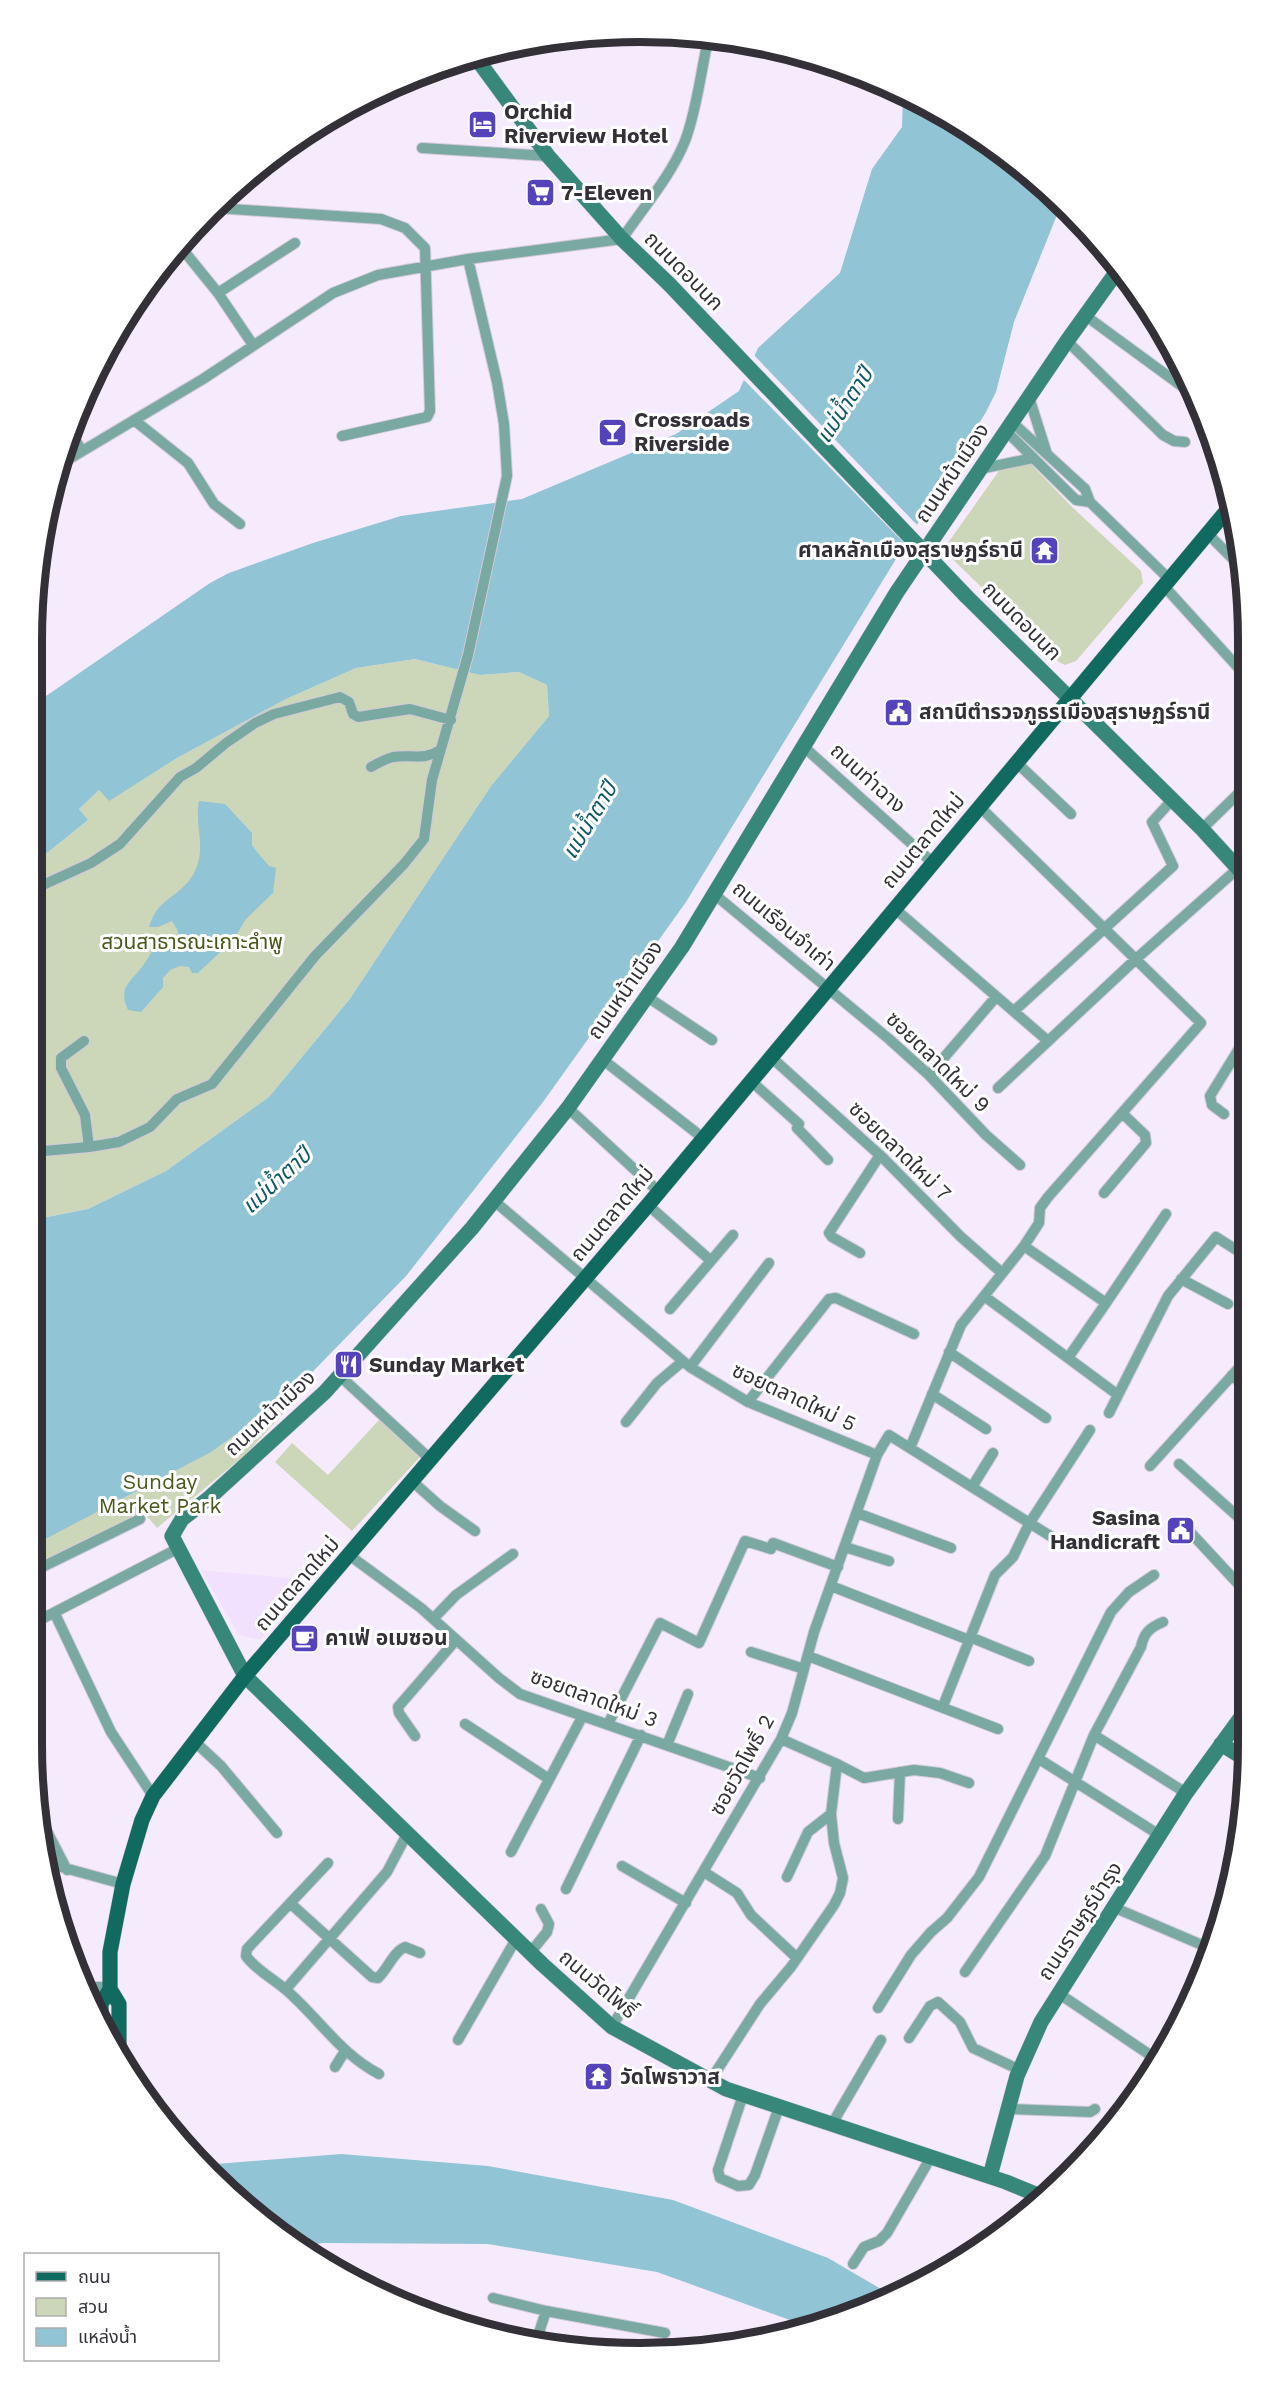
<svg xmlns="http://www.w3.org/2000/svg" width="1280" height="2385" viewBox="0 0 1280 2385" font-family="'Work Sans','Noto Sans Thai',sans-serif">
<style>
.built{fill:#f1e1fe}
.green{fill:#ccd6b8}
.water{fill:#91c4d4}
.pier{fill:#f5ebfd}
.lines{fill:none;stroke-linecap:round;stroke-linejoin:round}
.street-casing{stroke:#d2c9da;stroke-width:12}
.secondary-casing{stroke:#d2c9da;stroke-width:16}
.primary-casing{stroke:#d2c9da;stroke-width:16}
.street{stroke:#79a9a0;stroke-width:10}
.secondary{stroke:#37877b;stroke-width:15}
.primary{stroke:#116a5f;stroke-width:15}
.secondary-bridge-casing{stroke:#d2c9da;stroke-width:16;stroke-linecap:butt}
.secondary-bridge{stroke:#37877b;stroke-width:15}
.labels{text-anchor:middle;stroke-width:6;stroke-linejoin:round;paint-order:stroke}
.poi-label{font-size:21px;font-weight:bold;fill:#343038;stroke:#fff;text-anchor:start}
.street-label{font-size:21px;fill:#343038;stroke:#fff}
.park-label{font-size:21px;fill:#49581a;stroke:#fff}
.water-label{font-size:22px;font-style:italic;fill:#0f5667;stroke:#fff}
.rim{fill:none;stroke:#343038;stroke-width:8}
</style>
<rect width="100%" height="100%" fill="#f5ebfd"/>
<path class="built" d="M201 1570 311 1580 260 1640 239 1635Z"/>
<path class="green" d="M1029 462 1071 506 1141 571 1143 583 1076 661 1065 665 1059 662 943 550 1001 468Z
M415 659 480 675 519 672 547 685 549 716 491 786 349 1000 269 1097 166 1171 88 1209 32 1220V865L88 820 79 809 99 790 109 800 177 758 286 699 356 668Z
M286 1388 294 1402 246 1454 157 1528 145 1514 32 1569V1532Z
M379 1420 420 1457 352 1531 275 1462 292 1443 328 1475Z"/>
<path class="water" d="M903 94 944 113 1041 183 1061 205 1014 322 996 392 986 412 686 902 543 1102 406 1276 288 1397 211 1452 32 1546V1220L88 1209 166 1171 269 1097 349 1000 491 786 549 716 547 685 519 672 480 675 415 659 356 668 286 699 177 758 109 801 99 790 79 809 88 820 32 865 33 705 210 583 229 573 313 543 401 516 522 499 676 434 739 391 758 348 840 273 872 169 902 127Z
M199 801 225 804 252 833V845L257 852 269 866 276 868 273 893 246 919 233 940 198 973H192L189 967 180 966 170 970 163 978V987L141 1012 128 1010C117 986 132 982 144 964 148 959 151 953 154 947H168L178 940V931L172 921 158 927H149C157 898 179 898 193 875 208 848 194 828 199 801Z
M341 2154 488 2166 673 2200 828 2258 893 2296 873 2307 812 2328 657 2272 488 2244 323 2243 297 2247 239 2202 204 2165Z"/>
<path class="pier" d="M752 353 919 527 907 546 742 378Z"/>
<g class="lines">
<defs>
<path id="street" d="M422 148 548 156
M216 208 381 219 405 228 425 248 430 411 427 417 342 436
M184 251 218 293 253 345
M218 293 295 243
M1086 316 1187 390
M1067 341 1163 435 1174 441 1185 442
M1029 397 1047 454
M134 420 188 463 214 504 240 524
M1012 422 1085 489 1090 502 1169 579
M1006 431 1076 500 1090 502
M72 435 82 451
M59 465 203 379 333 293 378 275 468 259 622 239C643 208 671 176 685 141 697 110 701 69 709 36
M980 469 1033 458
M1207 533 1243 569
M1163 585 1244 674
M804 747 933 863
M1017 763 1071 814
M371 767C378 763 385 759 393 757 411 754 424 761 440 750
M979 806 1201 1023 1122 1113 1145 1135 1146 1143 1104 1193
M1202 829 1244 788
M32 890 91 863 120 844 180 777 196 768 226 743 255 723 274 714 340 697 349 702 353 714 358 717 410 709 451 720
M714 894 889 1039 929 1075 986 1135 1020 1165
M894 908 1048 1041
M646 996 712 1040
M1014 1011 1173 866 1152 822 1172 800
M84 1041 61 1058V1068L85 1115 89 1147
M771 1057 883 1158 961 1237 1002 1273
M602 1059 703 1138
M929 1075 996 997
M751 1081 799 1124 797 1128 828 1160
M998 1088 1136 959 1244 863
M568 1108 659 1192
M1224 1114 1212 1105 1210 1096 1245 1039
M32 1152 89 1147 119 1142 150 1127 177 1099 212 1084 315 956 404 864 424 839 432 780 468 655 507 476 504 424 497 382 468 259
M493 1200 690 1367 748 1402 877 1455
M648 1205 710 1260
M1024 1246 1039 1223 1040 1208 1048 1197 1122 1113
M860 1253 832 1237 829 1233 880 1155
M1181 1279 1228 1304
M1106 1303 1166 1214
M670 1309 733 1235
M949 1352 1046 1418
M1068 1358 1118 1395 1168 1296 1216 1237 1246 1256
M690 1367 769 1263
M1232 1375 1246 1388
M340 1376 431 1460
M932 1394 986 1429
M748 1402 829 1299 836 1298 914 1334
M1109 1413 1118 1395
M626 1422 657 1383 683 1361
M910 1448 961 1325 1024 1246 1106 1303 1068 1358 984 1296
M1179 1464 1246 1524
M1150 1466 1246 1360
M412 1481 440 1506 475 1531
M972 1487 993 1453
M857 1513 951 1548
M1191 1533 1242 1588 1247 1583
M845 1547 889 1561
M349 1555 421 1608 499 1678 520 1694 760 1778
M32 1572 140 1519
M831 1586 969 1640
M55 1614 111 1732 153 1796
M433 1619 456 1595 513 1554
M32 1624 177 1549
M970 1637 1029 1661
M751 1652 804 1669
M808 1656 998 1729
M943 1706 995 1575 1013 1557 1029 1524 1090 1430
M465 1724 549 1779
M608 1724 660 1623 699 1643 745 1541 771 1549 773 1543 838 1567
M1094 1735 1186 1793
M415 1736 399 1713 398 1707 456 1640
M194 1741 221 1766 277 1833
M667 1745 688 1694
M1039 1759 1161 1836
M837 1764 864 1778 914 1770 940 1773 969 1783
M38 1814 67 1870
M898 1819 900 1772
M511 1852 582 1717
M43 1862 123 1884
M328 1863 247 1949 246 1956C256 1970 272 1978 285 1989 318 2017 340 2054 379 2074
M622 1866 686 1903
M704 1872 737 1893 751 1915 797 1958
M787 1877 808 1832 831 1814
M566 1889 641 1735
M290 1903 372 1977 378 1978C388 1969 393 1952 405 1947L420 1953
M1113 1907 1209 1948
M530 1953 547 1932 549 1924 541 1909
M965 1972 1045 1856 1094 1735 1141 1647C1144 1633 1149 1628 1163 1622
M85 1987H110
M286 1989 387 1872 407 1834
M1058 1993 1159 2061
M878 2008 911 1955 931 1932 947 1918 979 1877 1111 1612 1129 1592 1154 1575
M612 2027 781 1739 792 1713 814 1632 877 1455 889 1435 1063 1544
M909 2038 930 2006 938 2002 960 2022 973 2048 1020 2070
M458 2040 516 1939
M335 2067 345 2051
M710 2081 760 2004 791 1967 834 1905 840 1893 843 1878 834 1843 831 1814 837 1764 781 1739
M743 2095 718 2170 720 2178 738 2186 749 2185 755 2175 779 2107
M1008 2109 1090 2112 1095 2109
M832 2124 881 2040
M853 2264 864 2247 879 2241 887 2233 931 2157
M493 2298 546 2311 665 2333
M536 2342 546 2311"/>
<path id="secondary" d="M474 55 548 156 622 239 669 284
M966 596 1202 829 1244 875
M1221 1744 1247 1760
M990 2176 1017 2076 1041 2022 1186 1793 1247 1709
M1045 2198 1006 2182 726 2089 612 2027 542 1964 245 1676 172 1536 182 1519 208 1499 325 1392 472 1228 568 1108 682 947 897 592 1067 341 1118 270"/>
<path id="primary" d="M110 1989 119 2004V2059
M101 2022V2004L110 1989V1952L123 1884 142 1820 153 1796 245 1676 648 1205 1229 508"/>
</defs>
<use href="#street" class="street-casing"/>
<use href="#secondary" class="secondary-casing"/>
<use href="#primary" class="primary-casing"/>
<use href="#street" class="street"/>
<use href="#secondary" class="secondary"/>
<use href="#primary" class="primary"/>
<defs>
<path id="secondary-bridge" d="M669 284 966 596"/>
</defs>
<use href="#secondary-bridge" class="secondary-bridge-casing"/>
<use href="#secondary-bridge" class="secondary-bridge"/>
</g>
<defs>
<symbol id="hotel-square" viewBox="-11 -11 22 22"><rect x="-9" y="-9" width="18" height="18" rx="4" fill="#5543bb" stroke="#fff"/><path d="M-6-4.5h1.5V1H6V5H4.5V3h-9V5H-6ZM-4 0a1.8 1.8 0 1 1 3.6 0ZM.5 0V-2.5h3Q6-2.5 6 0Z" fill="#fff"/></symbol>
<symbol id="supermarket-square" viewBox="-11 -11 22 22"><rect x="-9" y="-9" width="18" height="18" rx="4" fill="#5543bb" stroke="#fff"/><path d="M-6-5.5h2.5l.6 2H6L4.5 2H-2.5L-4.4-4H-6ZM-1.5 3.2a1.3 1.3 0 1 0 .1 0ZM3 3.2a1.3 1.3 0 1 0 .1 0Z" fill="#fff"/></symbol>
<symbol id="bar-square" viewBox="-11 -11 22 22"><rect x="-9" y="-9" width="18" height="18" rx="4" fill="#5543bb" stroke="#fff"/><path d="M-6-5H6L.8 .8V4.5H3.5V6h-7V4.5H-.8V.8Z" fill="#fff"/></symbol>
<symbol id="temple-square" viewBox="-11 -11 22 22"><rect x="-9" y="-9" width="18" height="18" rx="4" fill="#5543bb" stroke="#fff"/><path d="M0-6L5-2H3V0L6.5 2.5H4V6H1.5V3h-3V6H-4V2.5H-6.5L-3 0V-2H-5Z" fill="#fff"/></symbol>
<symbol id="civic-square" viewBox="-11 -11 22 22"><rect x="-9" y="-9" width="18" height="18" rx="4" fill="#5543bb" stroke="#fff"/><path d="M-.6-6.5H3V-4.5H.6V-3L4-1V1h2V6H-6V1h2V-1L-.6-3ZM-1.2 2.5V6h2.4V2.5Z" fill="#fff"/></symbol>
<symbol id="restaurant-square" viewBox="-11 -11 22 22"><rect x="-9" y="-9" width="18" height="18" rx="4" fill="#5543bb" stroke="#fff"/><path d="M-5-6h1v4h1v-4h1v4h1v-4h1v5L-1.5 .5V6h-2V.5L-5-1ZM5-6V6H3V1.5H1.5Q1.5-4 5-6Z" fill="#fff"/></symbol>
<symbol id="cafe-square" viewBox="-11 -11 22 22"><rect x="-9" y="-9" width="18" height="18" rx="4" fill="#5543bb" stroke="#fff"/><path d="M-5.5-4.5H6V0H3Q3 3.5 0 3.5H-2.5Q-5.5 3.5-5.5 0ZM3-3.2v2h1.7v-2ZM-6 4.5H4V6H-6Z" fill="#fff"/></symbol>
</defs>
<g fill-rule="evenodd">
<use href="#hotel-square" x="466" y="108" width="33" height="33"/>
<use href="#supermarket-square" x="524" y="176" width="33" height="33"/>
<use href="#bar-square" x="596" y="416" width="33" height="33"/>
<use href="#temple-square" x="1028" y="534" width="33" height="33"/>
<use href="#civic-square" x="882" y="696" width="33" height="33"/>
<use href="#restaurant-square" x="332" y="1348" width="33" height="33"/>
<use href="#civic-square" x="1164" y="1514" width="33" height="33"/>
<use href="#cafe-square" x="288" y="1622" width="33" height="33"/>
<use href="#temple-square" x="582" y="2060" width="33" height="33"/>
</g>
<g class="labels">
<g class="poi-label">
<text x="504" y="119">Orchid<tspan x="504" dy="24">Riverview Hotel</tspan></text>
<text x="561" y="200">7-Eleven</text>
<text x="634" y="427">Crossroads<tspan x="634" dy="24">Riverside</tspan></text>
<text x="1023" y="557" text-anchor="end">ศาลหลักเมืองสุราษฎร์ธานี</text>
<text x="919" y="719">สถานีตำรวจภูธรเมืองสุราษฏร์ธานี</text>
<text x="369" y="1372">Sunday Market</text>
<text x="1160" y="1525" text-anchor="end">Sasina<tspan x="1160" dy="24">Handicraft</tspan></text>
<text x="325" y="1645">คาเฟ่ อเมซอน</text>
<text x="620" y="2084">วัดโพธาวาส</text>
</g>
<g class="street-label">
<text transform="translate(684 271) rotate(45)" y="7">ถนนดอนนก</text>
<text transform="translate(952 473) rotate(-56)" y="7">ถนนหน้าเมือง</text>
<text transform="translate(1022 621) rotate(45)" y="7">ถนนดอนนก</text>
<text transform="translate(868 778) rotate(42)" y="7">ถนนท่าฉาง</text>
<text transform="translate(923 841) rotate(-50)" y="7">ถนนตลาดใหม่</text>
<text transform="translate(784 926) rotate(40)" y="7">ถนนเรือนจำเก่า</text>
<text transform="translate(625 990) rotate(-55)" y="7">ถนนหน้าเมือง</text>
<text transform="translate(938 1062) rotate(44)" y="7">ซอยตลาดใหม่ 9</text>
<text transform="translate(900 1151) rotate(44)" y="7">ซอยตลาดใหม่ 7</text>
<text transform="translate(612 1214) rotate(-50)" y="7">ถนนตลาดใหม่</text>
<text transform="translate(794 1397) rotate(25)" y="7">ซอยตลาดใหม่ 5</text>
<text transform="translate(270 1413) rotate(-43)" y="7">ถนนหน้าเมือง</text>
<text transform="translate(297 1584) rotate(-49)" y="7">ถนนตลาดใหม่</text>
<text transform="translate(594 1698) rotate(20)" y="7">ซอยตลาดใหม่ 3</text>
<text transform="translate(742 1765) rotate(-61)" y="7">ซอยวัดโพธิ์ 2</text>
<text transform="translate(1080 1921) rotate(-57)" y="7">ถนนราษฎร์บำรุง</text>
<text transform="translate(598 1984) rotate(40)" y="7">ถนนวัดโพธิ์</text>
</g>
<g class="park-label">
<text x="192" y="949">สวนสาธารณะเกาะลำพู</text>
<text x="160" y="1489">Sunday<tspan x="160" dy="24">Market Park</tspan></text>
</g>
<g class="water-label">
<text transform="translate(844 405) rotate(-57)" y="8">แม่น้ำตาปี</text>
<text transform="translate(589 820) rotate(-59)" y="8">แม่น้ำตาปี</text>
<text transform="translate(276 1180) rotate(-43)" y="8">แม่น้ำตาปี</text>
</g>
</g>
<path d="M0 0H1280V2385H0ZM640 42H640A598 598 0 0 1 1238 640V1745A598 598 0 0 1 640 2343H640A598 598 0 0 1 42 1745V640A598 598 0 0 1 640 42Z" fill="#fff" fill-rule="evenodd"/>
<path class="rim" d="M640 42H640A598 598 0 0 1 1238 640V1745A598 598 0 0 1 640 2343H640A598 598 0 0 1 42 1745V640A598 598 0 0 1 640 42Z"/>
<rect x="24" y="2253" width="195" height="108" fill="#ffffff" stroke="#aeacaf" stroke-width="1.5"/>
<rect x="36" y="2272" width="30" height="9" fill="#116a5f" stroke="#aeacaf" stroke-width="1.5"/>
<text x="78" y="2283" font-size="18" fill="#343038">ถนน</text>
<rect x="36" y="2298" width="30" height="18" fill="#ccd6b8" stroke="#aeacaf" stroke-width="1.5"/>
<text x="78" y="2313" font-size="18" fill="#343038">สวน</text>
<rect x="36" y="2328" width="30" height="18" fill="#91c4d4" stroke="#aeacaf" stroke-width="1.5"/>
<text x="78" y="2343" font-size="18" fill="#343038">แหล่งน้ำ</text>
</svg>
